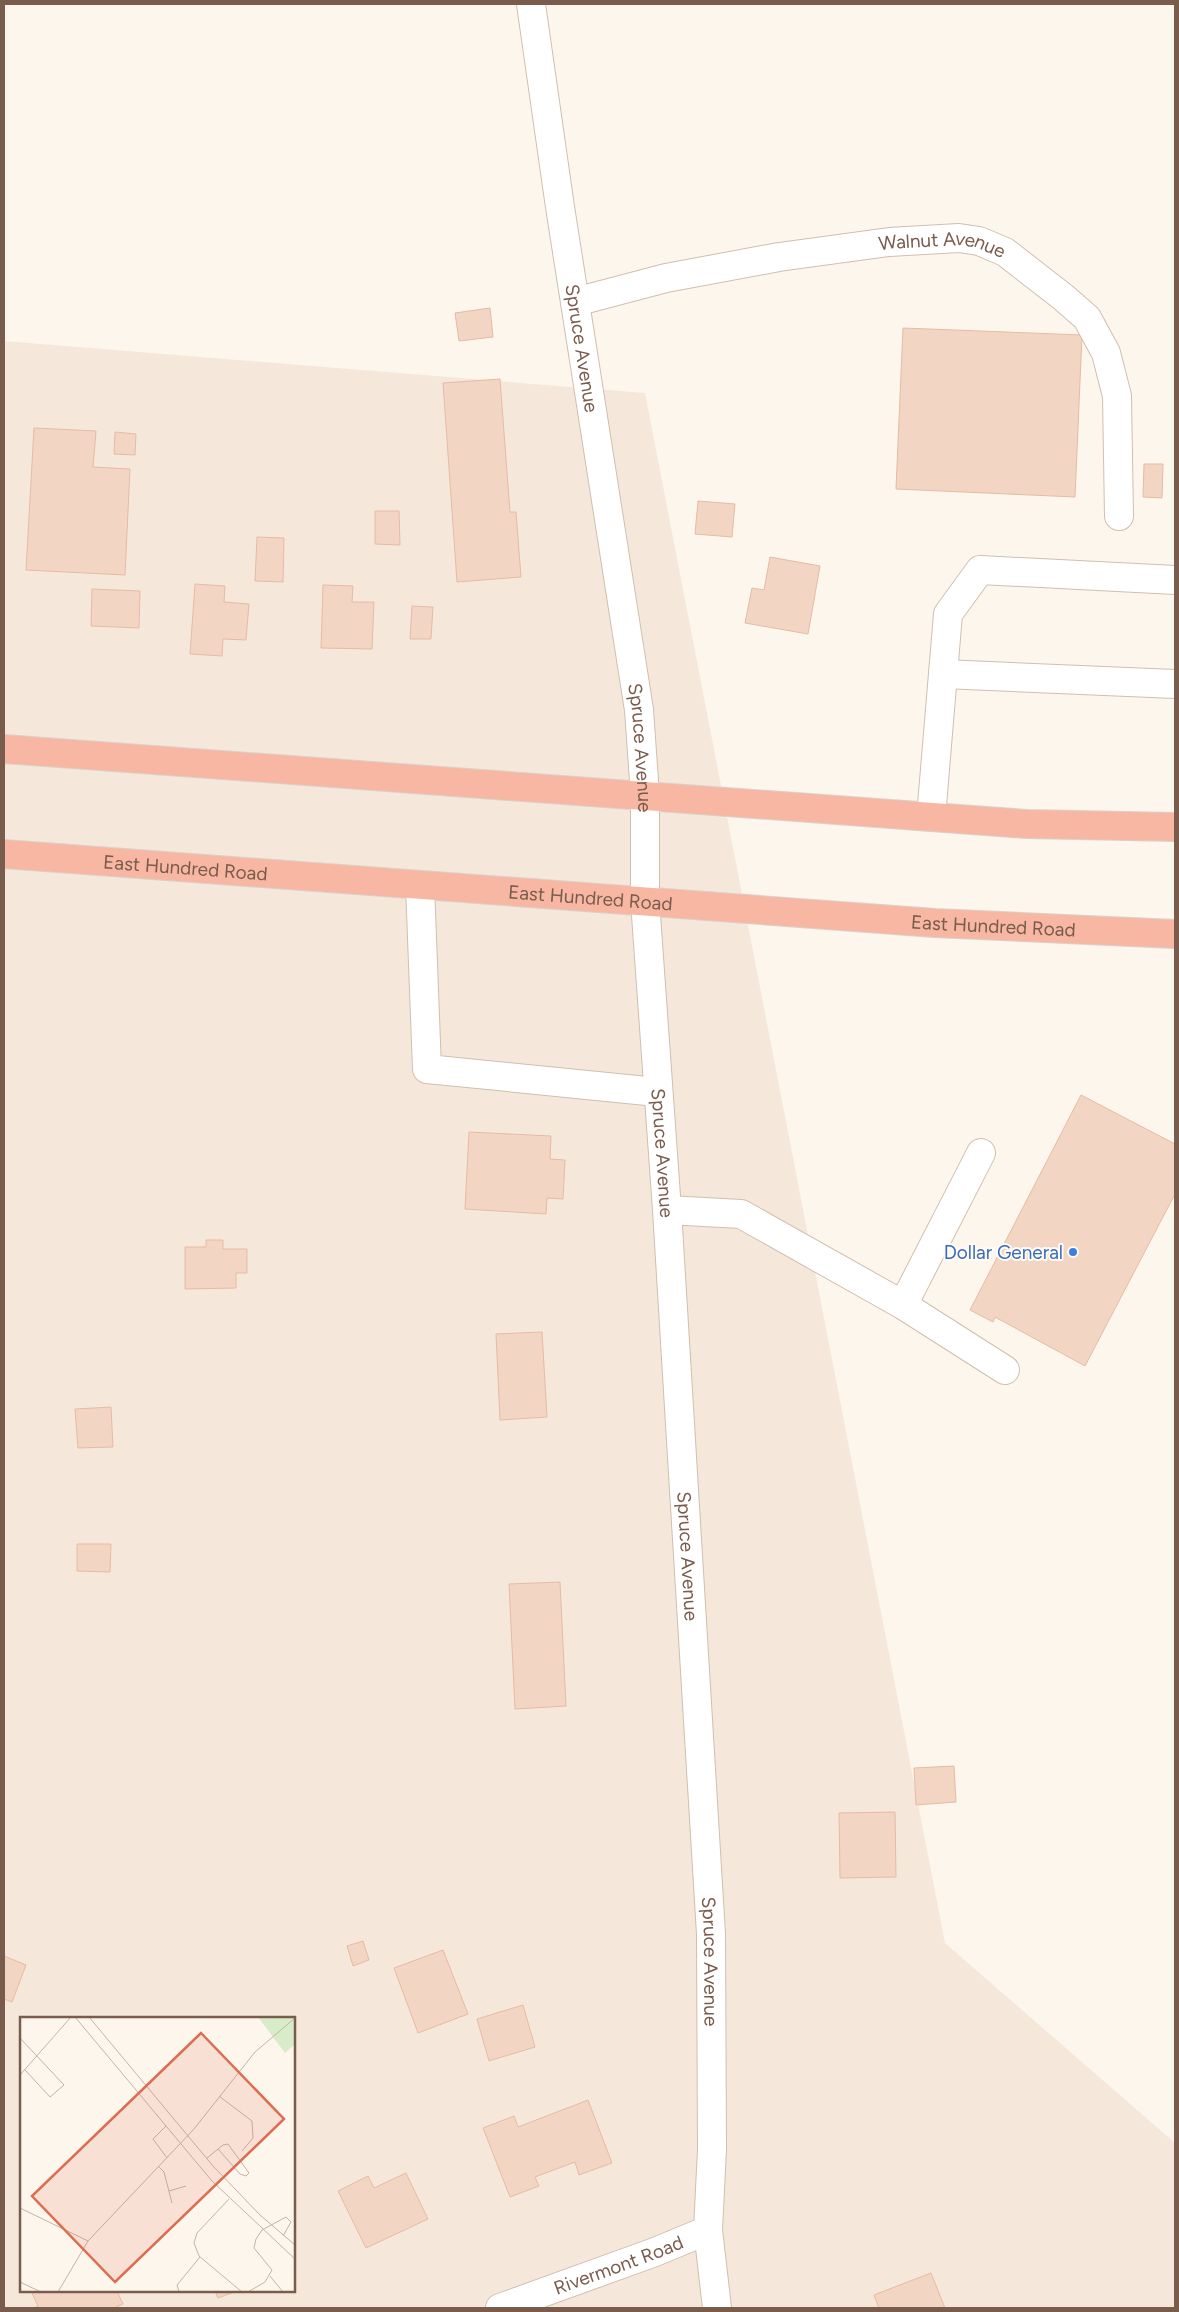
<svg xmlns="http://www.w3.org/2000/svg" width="1179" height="2312" viewBox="0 0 1179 2312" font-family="Figtree,sans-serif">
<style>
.residential{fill:#f5e8da;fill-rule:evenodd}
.building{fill:#f3d5c3;stroke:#e6bba3}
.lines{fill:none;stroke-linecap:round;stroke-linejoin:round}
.minor-casing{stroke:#d1beb0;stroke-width:30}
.highway-casing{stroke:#dad1cd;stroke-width:30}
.minor{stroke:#fff;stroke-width:28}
.highway{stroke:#f7b7a3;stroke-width:28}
.shop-dot{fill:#3f7fe0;stroke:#fffaf3;stroke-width:2}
.labels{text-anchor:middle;stroke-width:4;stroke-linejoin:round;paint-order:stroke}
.street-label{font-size:19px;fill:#7a5c4d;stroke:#fffaf3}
.shop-label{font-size:19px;fill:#366cbe;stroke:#fffaf3;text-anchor:end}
.inset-road{fill:none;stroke:#c5b3a7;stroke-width:1}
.view{fill:#dc6d51;fill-opacity:0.15;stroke:#dc6d51;stroke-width:2.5}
.inset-edge{fill:none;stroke:#7a5c4d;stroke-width:2.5}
</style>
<rect width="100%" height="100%" fill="#fdf6ec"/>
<path class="residential" d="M4 341 645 393 945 1943 1175 2143V2308H4ZM21 2018H294V2291H21Z"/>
<path class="building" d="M490 308 493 337 459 341 455 313Z
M903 328 1082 335 1075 497 896 489Z
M500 379 510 512H516L521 577 457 582 443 383Z
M34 428 96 431 93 467 130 469 125 575 26 570Z
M115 432 136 434 135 455 114 454Z
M1144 464H1163L1162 498 1143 497Z
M698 501 735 504 732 537 695 534Z
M375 511H399L400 545 375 544Z
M257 537 284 538 283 582 255 581Z
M770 557 820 566 808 634 745 623 752 588 764 590Z
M195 584 225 586 224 602 249 604 246 640 223 639 222 656 190 654Z
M323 585 353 586 352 602H374L372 649 321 648Z
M92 589 140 591 139 628 91 626Z
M412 606 433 607 431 639H410Z
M1081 1095 1175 1144V1194L1085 1366 995 1317 993 1322 970 1310Z
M469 1132 551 1136 550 1159 565 1160 563 1199 547 1198 546 1214 465 1209Z
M206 1240H223V1249H247V1273H236V1288L185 1289V1247H206Z
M542 1332 547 1417 500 1420 496 1334Z
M111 1407 113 1447 78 1448 75 1409Z
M77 1544H111L110 1572 77 1571Z
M560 1582 566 1706 515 1709 509 1584Z
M954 1766 956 1802 916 1805 914 1768Z
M895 1812 896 1877 840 1878 839 1813Z
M363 1941 369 1960 353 1966 347 1946Z
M443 1950 468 2014 418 2033 394 1968Z
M4 1956 26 1965 12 2002 4 1999Z
M523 2005 535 2047 489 2061 477 2019Z
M588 2100 612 2163 579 2175 575 2162 535 2177 539 2186 510 2197 483 2128 514 2116 518 2127Z
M406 2173 428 2219 366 2248 338 2191 368 2176 374 2188Z
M931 2273 945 2308H879L874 2295Z
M31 2291H117L123 2304 114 2308H34L38 2306Z
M215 2291H237L218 2298Z"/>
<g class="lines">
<defs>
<g id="minor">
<path id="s1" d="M531 4 560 207 639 710 645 795V901L667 1210 711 1934 712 2149 708 2230 717 2308"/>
<path id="s2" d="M575 302 666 278 779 257 889 242 959 238 979 241 1005 252 1063 297 1087 318 1106 353 1117 396 1119 516"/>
<path d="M943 674 1175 684"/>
<path d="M931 817 948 614 980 570 1175 580"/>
<path d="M420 885 427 1069 657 1092"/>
<path d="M667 1210 741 1214 903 1305 1005 1370"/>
<path d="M903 1305 981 1153"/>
<path id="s3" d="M500 2308 655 2252 708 2230"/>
</g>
<g id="highway">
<path d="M4 749 1027 824 1175 827"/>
<path id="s4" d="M4 854 935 923 1175 934"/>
</g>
</defs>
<use href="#minor" class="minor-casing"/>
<use href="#highway" class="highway-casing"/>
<use href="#minor" class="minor"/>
<use href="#highway" class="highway"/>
</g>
<circle class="shop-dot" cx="1073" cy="1252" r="5"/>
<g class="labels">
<g class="street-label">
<text dy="7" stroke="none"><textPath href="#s2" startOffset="374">Walnut Avenue</textPath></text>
<text dy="7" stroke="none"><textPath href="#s1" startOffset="348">Spruce Avenue</textPath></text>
<text dy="7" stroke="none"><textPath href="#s1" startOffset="752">Spruce Avenue</textPath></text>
<text dy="7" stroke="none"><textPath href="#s4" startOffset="182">East Hundred Road</textPath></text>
<text dy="7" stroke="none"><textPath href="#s4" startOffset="588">East Hundred Road</textPath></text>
<text dy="7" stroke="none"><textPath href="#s4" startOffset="992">East Hundred Road</textPath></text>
<text dy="7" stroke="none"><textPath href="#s1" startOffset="1158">Spruce Avenue</textPath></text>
<text dy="7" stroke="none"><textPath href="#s1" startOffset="1562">Spruce Avenue</textPath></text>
<text dy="7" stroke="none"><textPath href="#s1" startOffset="1968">Spruce Avenue</textPath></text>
<text dy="7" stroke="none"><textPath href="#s3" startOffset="126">Rivermont Road</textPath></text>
</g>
<g class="shop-label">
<text x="1063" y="1259">Dollar General</text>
</g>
</g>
<g transform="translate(20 2017)">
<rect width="275" height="275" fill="#fdf6ec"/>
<path d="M238 0H275V27L265 36Z" fill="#d8ecc9"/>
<path class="inset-road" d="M55 0 192 164 275 242M69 0 193 149 240 198 275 228M0 21 44 68 30 80 5 53M0 58 51 0M199 79 232 104 233 121 222 134M146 109 133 122 147 141M187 141 203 128 208 127 229 156 226 159 220 157 198 132M139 150 144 155 152 186M149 174 166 169M209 182 177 216 174 226 179 239 222 275M0 191 68 224M250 259 263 275M0 265 21 275M38 275 68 224 174 112 235 35 275 1M159 275 157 268 180 240M228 275 245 265 252 253 234 231 236 222 242 213 266 200 271 205 263 219"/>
<path class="view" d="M181 16 264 102 95 265 12 179Z"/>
<rect width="275" height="275" class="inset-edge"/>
</g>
<rect width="1179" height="2312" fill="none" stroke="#7a5c4d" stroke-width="10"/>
</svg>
